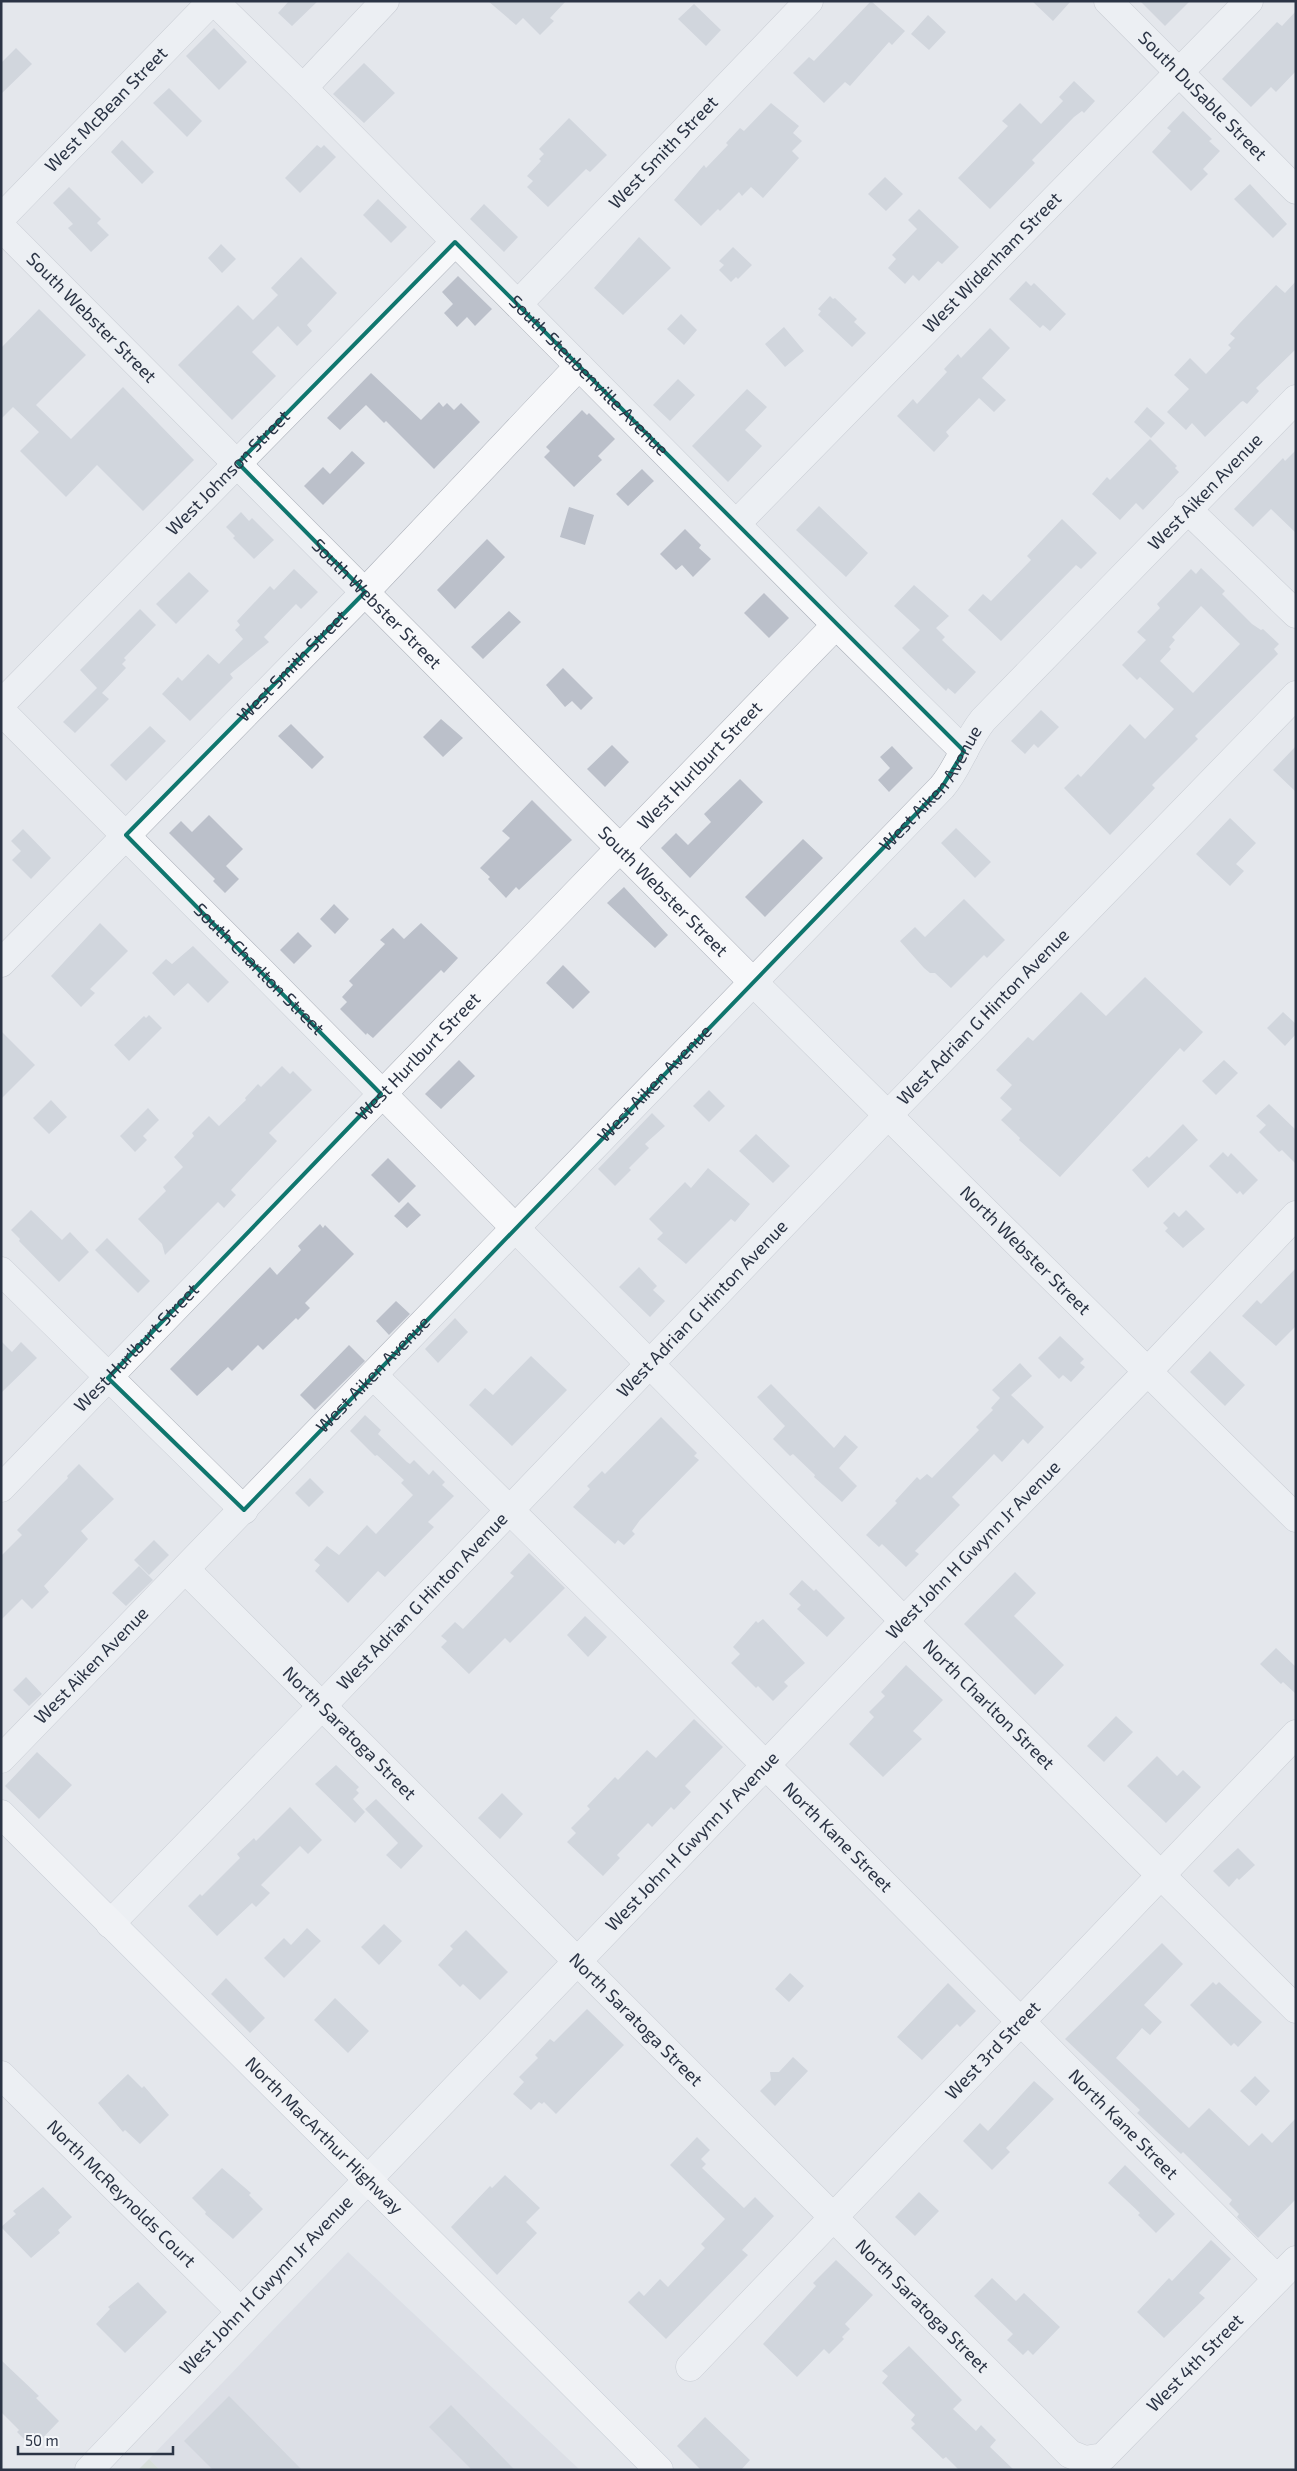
<svg xmlns="http://www.w3.org/2000/svg" width="1297" height="2471" viewBox="0 0 1297 2471" font-family="'Exo 2',sans-serif">
<style>
.built{fill:#d2d6de}
.green{fill:#c9d6c5}
.building{fill:#bbc0ca;fill-rule:evenodd}
.lines{fill:none;stroke-linecap:round;stroke-linejoin:round}
.minor-casing{stroke:#a9aeb7;stroke-width:29}
.major-casing{stroke:#a3abb8;stroke-width:29}
.minor{stroke:#f7f8fa;stroke-width:28}
.major{stroke:#fff;stroke-width:28}
.marked{fill:none;stroke:#0f766e;stroke-width:4;stroke-linejoin:round}
.labels{text-anchor:middle;stroke-width:4;stroke-linejoin:round;paint-order:stroke}
.street-label{font-size:18px;fill:#2b3445;stroke:#f4f6f9}
</style>
<rect width="100%" height="100%" fill="#e4e7ec"/>
<path class="built" d="M348 2252 580 2470H160L149 2459Z"/>
<path class="green" d="M149 2459 160 2470H138Z"/>
<path class="building" d="M289 1H318L292 26 278 13Z
M488 1H566L550 18 554 21 540 35 523 18 516 25Z
M871 1 905 31 892 45 889 42 850 86 845 82 824 103 793 73 809 57 814 61Z
M1032 1H1071L1053 21Z
M1140 1H1190L1165 26Z
M694 4 721 30 706 46 678 19Z
M1296 11V71L1276 92 1271 87 1251 107 1222 79 1277 22 1282 26Z
M928 15 946 32 929 50 911 34Z
M214 28 247 62 219 90 186 56Z
M16 48 32 64 1 94V63Z
M364 63 395 93 364 123 333 94Z
M1074 81 1095 101 1084 113 1082 111 1074 117 1032 160 1035 163 990 209 958 178 1008 126 1002 121 1020 103 1041 124 1063 101 1059 97Z
M169 88 202 121 187 137 153 103Z
M771 103 799 126 793 133 802 141 792 151 799 158 763 198 751 187 742 196 739 192 720 211 718 209 701 226 674 200 704 165 706 168 728 145 726 143 740 128 744 131Z
M1183 111 1212 139 1209 141 1220 151 1203 169 1208 174 1191 191 1152 152 1171 131 1167 128Z
M569 118 607 155 590 172 586 169 548 207 527 187 533 181 527 176 541 161 539 159 544 154 539 149Z
M122 140 154 172 142 184 111 152Z
M317 145 321 148 324 145 336 157 300 193 285 178Z
M885 177 903 194 886 211 868 194Z
M1250 184 1287 224 1273 238 1234 199Z
M69 187 101 219 97 223 109 235 91 252 68 228 73 224 53 203Z
M378 199 407 227 391 243 363 215Z
M484 204 518 237 504 252 470 219Z
M919 209 959 247 942 264 938 261 919 281 913 275 905 284 888 268 896 259 892 255 917 229 908 220Z
M639 237 671 268 623 315 594 288Z
M221 244 236 259 222 273 208 258Z
M733 247 752 265 738 279 736 277 731 282 719 270 724 265 719 261Z
M301 257 337 293 307 325 312 331 297 346 278 326 252 352 276 376 232 420 178 365 238 305 253 320 278 295 271 288Z
M458 276 492 309 475 326 467 317 457 327 444 313 453 304 442 292Z
M1026 281 1031 286 1034 283 1066 314 1050 331 1043 325 1040 328 1009 299Z
M1296 281V349L1256 388 1259 391 1247 404 1243 401 1241 402 1205 437 1192 423 1186 430 1167 412 1189 389 1174 375 1190 358 1206 374 1231 348 1228 345 1235 338 1230 334 1239 324 1276 285 1285 293Z
M830 296 833 299 835 298 857 319 854 322 866 333 852 347 818 315 821 311 818 309Z
M39 309 86 355 36 405 71 439 123 387 194 460 143 511 97 465 66 497 20 451 39 432 13 407 1 419V348Z
M681 314 697 330 684 345 667 329Z
M784 327 804 351 785 367 765 344Z
M990 328 1010 348 982 378 1006 400 994 412 979 398 946 432 949 436 934 452 897 416 913 399 917 404 947 372 944 369 958 354 961 358Z
M371 373 421 420 439 402 443 407 447 403 454 410 461 403 480 422 434 469 386 421 384 423 366 405 340 430 327 418Z
M678 379 695 395 670 421 653 405Z
M747 389 767 407 745 430 762 446 728 482 692 446Z
M1147 407 1165 423 1151 438 1134 422Z
M582 410 587 415 589 413 615 439 598 456 602 460 574 487 544 457 550 451 546 447Z
M1150 439 1177 466 1175 468 1179 472 1143 510 1136 503 1120 520 1092 494 1107 477 1110 480Z
M1296 450V533L1271 509 1253 527 1234 509 1283 458 1285 461Z
M352 451 365 463 323 505 304 486 323 467 330 474Z
M642 469 654 481 628 506 616 494Z
M819 506 868 553 846 577 796 530Z
M569 507 594 515 585 545 560 537Z
M241 512 249 521 252 518 274 540 254 559 233 538 235 536 226 527Z
M1062 519 1097 553 1081 569 1076 565 1001 641 968 610 983 594 991 601 1031 560 1027 556Z
M685 529 701 545 699 548 711 559 693 577 682 565 676 570 660 554Z
M487 539 505 557 455 609 437 590Z
M1201 568 1225 591 1222 594 1252 624 1261 630 1263 629 1279 644 1274 649 1278 654 1195 736 1198 739 1152 785 1155 788 1110 835 1064 788 1078 774 1081 777 1130 724 1145 739 1174 709 1140 677 1137 680 1122 665 1146 640 1137 632 1160 608 1157 604 1191 569 1196 574ZM1201 606 1240 644 1193 693 1160 661 1171 649 1169 647 1175 640 1172 637Z
M294 569 318 592 301 609 296 604 264 637 269 642 230 674 233 678 190 721 162 694 178 677 182 681 208 654 219 664 243 639 235 630 240 625 237 621 270 586 274 590Z
M189 572 209 591 176 624 156 604Z
M914 585 949 616 936 628 945 637 942 640 976 672 955 694 948 688 946 691 902 648 920 630 894 606Z
M764 593 789 618 769 638 744 613Z
M140 609 156 625 124 658 126 660 122 664 126 668 102 693 109 699 75 733 63 722 97 688 80 670Z
M509 611 521 622 483 659 471 647Z
M563 668 593 698 581 710 572 701 565 707 546 685Z
M1041 710 1059 727 1038 748 1034 744 1025 754 1011 741Z
M441 719 463 738 443 757 423 737Z
M291 724 324 757 312 769 278 736Z
M150 726 166 741 126 781 110 765Z
M612 745 629 762 605 787 587 769Z
M892 746 913 768 889 792 878 780 890 768 880 757Z
M1296 746V792L1273 770Z
M740 779 763 802 690 878 661 848 676 833 688 845 711 822 704 814Z
M532 800 572 840 519 890 516 887 506 898 488 879 490 877 480 868 510 838 502 831Z
M209 815 243 849 226 866 239 879 225 893 213 881 215 879 169 833 181 821 192 832Z
M1230 818 1256 843 1236 864 1244 871 1230 886 1196 854Z
M956 828 991 862 975 878 941 843Z
M23 829 51 858 31 879 12 860 21 851 11 841Z
M803 839 823 858 765 917 745 897Z
M624 887 668 935 655 948 607 903Z
M964 899 1005 940 987 958 984 955 951 988 935 973H930L924 968 900 941 915 927 925 937Z
M334 904 349 919 335 934 320 919Z
M100 923 128 951 90 989 95 993 81 1007 51 976Z
M421 923 458 958 444 973 441 970 373 1038 367 1033 366 1035 340 1009 347 1002 342 997 353 985 349 981 385 944 380 940 393 928 404 939Z
M298 932 312 946 294 964 280 950Z
M193 946 229 982 208 1003 188 983 174 996 152 973 166 959 172 964Z
M563 965 590 992 573 1009 546 983Z
M1145 977 1203 1032 1184 1052 1180 1048 1060 1177 1019 1140 1020 1138 1001 1120 1012 1109 1000 1098 1012 1085 996 1070 1028 1037 1033 1041 1081 992 1106 1016Z
M1283 1012 1296 1024V1034L1285 1046 1267 1028Z
M149 1015 162 1028 129 1061 114 1045 144 1016 146 1018Z
M1 1031 35 1065 1 1099Z
M459 1060 475 1076 441 1109 425 1094Z
M1224 1060 1238 1073 1216 1095 1202 1081Z
M282 1066 290 1074 293 1071 312 1090 269 1133 277 1141 231 1190 236 1195 224 1208 218 1202 165 1255 162 1244 138 1219 166 1191 163 1187 183 1167 174 1157 194 1136 192 1133 209 1116 219 1126 246 1100 245 1098 258 1084 261 1087Z
M709 1090 725 1106 709 1122 693 1106Z
M51 1100 67 1117 49 1134 33 1118Z
M1269 1104 1296 1130V1164L1282 1150 1279 1152 1259 1132 1266 1125 1256 1116Z
M148 1108 159 1120 143 1136 147 1140 135 1152 120 1136Z
M652 1113 665 1126 645 1144 649 1148 629 1168 631 1170 615 1186 598 1169Z
M1183 1124 1198 1140 1148 1188 1132 1170 1147 1156 1149 1158Z
M756 1134 790 1166 773 1183 739 1151Z
M1223 1152 1228 1157 1231 1153 1258 1180 1243 1195 1240 1191 1237 1194 1209 1166Z
M388 1158 416 1186 399 1203 371 1175Z
M708 1168 750 1204 735 1222 731 1219 686 1264 657 1239 663 1233 649 1219 685 1182 691 1188Z
M408 1202 421 1215 407 1228 394 1216Z
M31 1210 62 1240 70 1232 89 1252 59 1282 19 1241 20 1239 11 1230Z
M1186 1210 1205 1229 1183 1248 1165 1231 1168 1228 1163 1223 1174 1212 1179 1217Z
M320 1224 323 1228 325 1225 354 1254 305 1303 310 1308 298 1320 296 1318 263 1350 258 1345 232 1371 228 1367 197 1396 170 1369 270 1267 277 1275 301 1250 298 1246Z
M107 1238 150 1281 138 1293 95 1250Z
M639 1267 657 1286 653 1290 665 1301 650 1317 619 1287Z
M1296 1268V1326L1276 1346 1242 1316 1257 1300 1261 1304Z
M396 1301 410 1314 389 1335 376 1321Z
M455 1318 468 1332 438 1363 425 1349Z
M1060 1336 1084 1359 1080 1363 1085 1367 1071 1382 1063 1375 1059 1379 1038 1358Z
M1 1341 12 1352 21 1342 37 1358 1 1393Z
M349 1345 365 1361 315 1410 300 1395Z
M1210 1351 1245 1385 1225 1406 1190 1372Z
M531 1356 567 1390 512 1446 469 1405 485 1388 493 1395Z
M1020 1363 1032 1376 1011 1395 1044 1427 1028 1444 1023 1439 1002 1462 994 1454 952 1497 960 1505 915 1551 919 1554 906 1567 882 1544 879 1547 866 1535 897 1503 895 1501 917 1477 920 1480 927 1474 932 1478 979 1430 976 1427 993 1410 991 1408 1000 1398 992 1390Z
M771 1384 834 1448 845 1435 858 1447 839 1468 857 1486 842 1502 814 1477 815 1475 793 1454 790 1456 773 1439 785 1426 757 1397Z
M365 1415 381 1430 378 1434 407 1462 410 1464 414 1460 429 1475 433 1470 445 1482 442 1485 454 1496 428 1522 434 1527 385 1577 378 1571 348 1603 315 1571 320 1565 314 1560 327 1546 339 1555 367 1525 376 1534 413 1495 401 1483 404 1480 377 1455 375 1456 350 1431Z
M661 1417 697 1453 694 1456 699 1460 640 1520 632 1531 635 1534 624 1545 618 1540 615 1544 573 1507 590 1489 587 1486 602 1471 605 1474Z
M79 1464 114 1499 81 1531 88 1539 44 1586 49 1592 32 1609 22 1599 1 1620V1556L22 1535 17 1530 68 1478 67 1476Z
M310 1478 324 1492 309 1507 295 1493Z
M154 1540 169 1555 149 1575 134 1560Z
M529 1553 565 1588 510 1643 505 1638 469 1674 441 1647 447 1641 441 1636 455 1622 463 1629 514 1576 510 1573Z
M139 1566 153 1580 126 1606 112 1593Z
M1015 1572 1036 1593 1014 1616 1064 1665 1035 1695 964 1624Z
M802 1580 814 1591 816 1589 845 1618 827 1637 797 1609 801 1605 789 1594Z
M585 1616 607 1637 588 1657 567 1635Z
M763 1619 805 1663 784 1682 788 1686 773 1701 758 1686 756 1688 731 1663 740 1654 733 1647 756 1621 758 1623Z
M1276 1648 1296 1667V1694L1283 1682 1281 1684 1260 1664Z
M906 1665 943 1700 913 1731 922 1739 883 1777 849 1744 874 1717 869 1712 885 1696 881 1692Z
M26 1677 42 1694 29 1706 13 1690Z
M1116 1716 1133 1732 1104 1762 1087 1746Z
M694 1719 723 1747 685 1786 691 1792 674 1810 671 1807 652 1827 648 1823 617 1855 620 1858 603 1876 567 1842 576 1833 571 1828 590 1809 587 1806 615 1777 618 1780 647 1750 656 1758Z
M37 1752 72 1785 39 1819 5 1786Z
M1157 1756 1177 1776 1183 1770 1201 1787 1166 1823 1127 1786Z
M336 1765 359 1787 356 1790 359 1793 353 1799 365 1812 355 1823 315 1784Z
M502 1793 523 1814 500 1839 478 1818Z
M376 1799 423 1846 401 1869 386 1855 398 1843 365 1809Z
M290 1807 322 1840 308 1854 300 1846 261 1885 270 1893 256 1907 252 1903 217 1936 188 1906 200 1894 202 1896 240 1858 237 1854 254 1838 256 1841Z
M1238 1848 1255 1865 1239 1880 1237 1878 1229 1887 1213 1871Z
M384 1924 402 1941 379 1965 361 1947Z
M307 1928 321 1941 284 1978 264 1958 284 1938 291 1945Z
M466 1930 508 1972 480 2000 463 1984 460 1987 438 1965 453 1949 450 1946Z
M1162 1943 1183 1964 1144 2005 1162 2022 1150 2035 1142 2028 1116 2058 1189 2128 1209 2108 1249 2146 1262 2133 1272 2143 1296 2118V2199L1258 2238 1237 2217 1239 2214 1229 2204 1232 2200 1183 2152 1181 2154 1156 2131 1137 2113 1140 2110 1065 2039Z
M790 1973 804 1986 789 2002 775 1989Z
M226 1978 265 2018 250 2033 211 1994Z
M1213 1982 1216 1985 1219 1982 1262 2022 1238 2047 1234 2043 1231 2046 1190 2005Z
M948 1983 976 2011 960 2027 957 2024 922 2060 897 2037Z
M335 1998 369 2031 348 2053 314 2020Z
M587 2009 624 2045 556 2114 544 2102 542 2104 539 2102 531 2110 513 2094 524 2082 519 2077 538 2058 535 2055 550 2039 554 2042Z
M793 2057 808 2071 775 2106 760 2091 771 2080 770 2072H779Z
M128 2074 142 2088 144 2086 169 2115 140 2144 125 2130 123 2132 98 2103Z
M1255 2076 1270 2091 1256 2106 1240 2091Z
M1034 2081 1054 2099 1006 2148 1010 2152 992 2170 963 2141 980 2123 988 2131Z
M697 2137 710 2150 701 2159 706 2164 702 2168 744 2208 755 2197 774 2216 742 2250 748 2255 666 2339 628 2302 639 2291 644 2296 660 2279 668 2287 705 2248 701 2244 725 2219 670 2165Z
M1125 2165 1175 2214 1156 2233 1138 2215 1140 2213 1108 2183Z
M222 2168 251 2193 249 2195 263 2209 233 2239 205 2214 206 2212 192 2198Z
M505 2175 540 2208 526 2222 537 2233 497 2275 451 2227 490 2186 492 2188Z
M43 2187 72 2217 58 2230 60 2233 31 2258 1 2227 16 2214 13 2211Z
M919 2192 939 2211 915 2236 895 2217Z
M1211 2240 1231 2259 1199 2293 1205 2298 1164 2338 1137 2312 1169 2278 1172 2281Z
M836 2260 873 2295 845 2324 850 2329 842 2337 844 2339 829 2354 824 2349 797 2377 763 2344 816 2286 813 2283Z
M992 2278 1016 2301 1024 2293 1060 2327 1033 2355 1028 2350 1023 2355 1007 2340 1013 2334 974 2296Z
M138 2282 167 2312 125 2353 96 2324 110 2309 108 2307Z
M909 2346 962 2400 953 2409 976 2431 981 2425 996 2440 990 2447 1014 2470H959L946 2457 943 2459 911 2428 915 2424 911 2420 915 2415 882 2383 888 2376 882 2371Z
M1 2360 39 2396 36 2398 59 2421 33 2448 17 2432 19 2430 1 2412Z
M229 2396 302 2470H213L184 2441Z
M451 2405 515 2470H472L429 2427Z
M705 2417 750 2460 741 2470H701L677 2446Z"/>
<g class="lines">
<defs>
<g id="minor">
<path id="s1" d="M214 1 303 88 836 625 964 751"/>
<path id="s2" d="M1108 1 1296 190"/>
<path d="M303 88 385 1"/>
<path id="s3" d="M1 218 212 1"/>
<path id="s4" d="M1 227 753 982 1296 1518"/>
<path id="s5" d="M518 304 809 1"/>
<path d="M1187 509 1296 614"/>
<path id="s6" d="M736 524 1249 1"/>
<path id="s7" d="M1 704 455 242"/>
<path id="s8" d="M1 711 254 964 904 1621 1296 2009"/>
<path id="s9" d="M1 963 365 592 579 366"/>
<path d="M1 1271 244 1510"/>
<path id="s10" d="M374 1376 638 1637 1277 2279"/>
<path id="s11" d="M1 1488 836 625"/>
<path id="s12" d="M186 1570 1070 2454 1085 2460 1103 2457 1296 2260"/>
<path id="s13" d="M1 1759 942 787C959 767 966 741 983 720L1296 399"/>
<path id="s14" d="M110 1924 323 1705 888 1115 1296 695"/>
<path id="s15" d="M1 2075 240 2311"/>
<path id="s16" d="M690 2367 1296 1734"/>
<path id="s17" d="M89 2470 904 1621 1148 1371 1296 1215"/>
</g>
<g id="major">
<path id="s18" d="M1 1814 659 2470"/>
</g>
</defs>
<use href="#minor" class="minor-casing"/>
<use href="#major" class="major-casing"/>
<use href="#minor" class="minor"/>
<use href="#major" class="major"/>
</g>
<path d="M0 0H1297V2471H0ZM455 242 964 751 942 787 244 1510 108 1378 381 1094 126 835 365 592 238 463Z" fill="#e4e7ec" fill-opacity=".55" fill-rule="evenodd"/>
<path class="marked" d="M455 242 964 751 942 787 244 1510 108 1378 381 1094 126 835 365 592 238 463Z"/>
<g class="labels">
<g class="street-label">
<text dy="6" stroke="none"><textPath href="#s2" startOffset="134">South DuSable Street</textPath></text>
<text dy="6" stroke="none"><textPath href="#s3" startOffset="151">West McBean Street</textPath></text>
<text dy="6" stroke="none"><textPath href="#s5" startOffset="210">West Smith Street</textPath></text>
<text dy="6" stroke="none"><textPath href="#s6" startOffset="366">West Widenham Street</textPath></text>
<text dy="6" stroke="none"><textPath href="#s4" startOffset="128">South Webster Street</textPath></text>
<text dy="6" stroke="none"><textPath href="#s1" startOffset="530">South Steubenville Avenue</textPath></text>
<text dy="6" stroke="none"><textPath href="#s7" startOffset="324">West Johnson Street</textPath></text>
<text dy="6" stroke="none"><textPath href="#s13" startOffset="1750">West Aiken Avenue</textPath></text>
<text dy="6" stroke="none"><textPath href="#s4" startOffset="532">South Webster Street</textPath></text>
<text dy="6" stroke="none"><textPath href="#s9" startOffset="416">West Smith Street</textPath></text>
<text dy="6" stroke="none"><textPath href="#s11" startOffset="1005">West Hurlburt Street</textPath></text>
<text dy="6" stroke="none"><textPath href="#s13" startOffset="1345">West Aiken Avenue</textPath></text>
<text dy="6" stroke="none"><textPath href="#s4" startOffset="938">South Webster Street</textPath></text>
<text dy="6" stroke="none"><textPath href="#s8" startOffset="365">South Charlton Street</textPath></text>
<text dy="6" stroke="none"><textPath href="#s14" startOffset="1259">West Adrian G Hinton Avenue</textPath></text>
<text dy="6" stroke="none"><textPath href="#s11" startOffset="600">West Hurlburt Street</textPath></text>
<text dy="6" stroke="none"><textPath href="#s13" startOffset="940">West Aiken Avenue</textPath></text>
<text dy="6" stroke="none"><textPath href="#s4" startOffset="1448">North Webster Street</textPath></text>
<text dy="6" stroke="none"><textPath href="#s14" startOffset="854">West Adrian G Hinton Avenue</textPath></text>
<text dy="6" stroke="none"><textPath href="#s11" startOffset="195">West Hurlburt Street</textPath></text>
<text dy="6" stroke="none"><textPath href="#s13" startOffset="535">West Aiken Avenue</textPath></text>
<text dy="6" stroke="none"><textPath href="#s17" startOffset="1276">West John H Gwynn Jr Avenue</textPath></text>
<text dy="6" stroke="none"><textPath href="#s14" startOffset="449">West Adrian G Hinton Avenue</textPath></text>
<text dy="6" stroke="none"><textPath href="#s13" startOffset="130">West Aiken Avenue</textPath></text>
<text dy="6" stroke="none"><textPath href="#s8" startOffset="1401">North Charlton Street</textPath></text>
<text dy="6" stroke="none"><textPath href="#s12" startOffset="231">North Saratoga Street</textPath></text>
<text dy="6" stroke="none"><textPath href="#s10" startOffset="654">North Kane Street</textPath></text>
<text dy="6" stroke="none"><textPath href="#s17" startOffset="871">West John H Gwynn Jr Avenue</textPath></text>
<text dy="6" stroke="none"><textPath href="#s12" startOffset="636">North Saratoga Street</textPath></text>
<text dy="6" stroke="none"><textPath href="#s16" startOffset="438">West 3rd Street</textPath></text>
<text dy="6" stroke="none"><textPath href="#s10" startOffset="1059">North Kane Street</textPath></text>
<text dy="6" stroke="none"><textPath href="#s18" startOffset="456">North MacArthur Highway</textPath></text>
<text dy="6" stroke="none"><textPath href="#s15" startOffset="169">North McReynolds Court</textPath></text>
<text dy="6" stroke="none"><textPath href="#s17" startOffset="256">West John H Gwynn Jr Avenue</textPath></text>
<text dy="6" stroke="none"><textPath href="#s12" startOffset="1041">North Saratoga Street</textPath></text>
<text dy="6" stroke="none"><textPath href="#s12" startOffset="1416">West 4th Street</textPath></text>
</g>
</g>
<rect width="1297" height="2471" fill="none" stroke="#2b3445" stroke-width="5"/>
<path d="M18 2446v8h155v-8" fill="none" stroke="#2b3445" stroke-width="2.5"/>
<text x="25" y="2446" font-size="15" fill="#2b3445" stroke="#f4f6f9" stroke-width="4" paint-order="stroke">50 m</text>
</svg>
